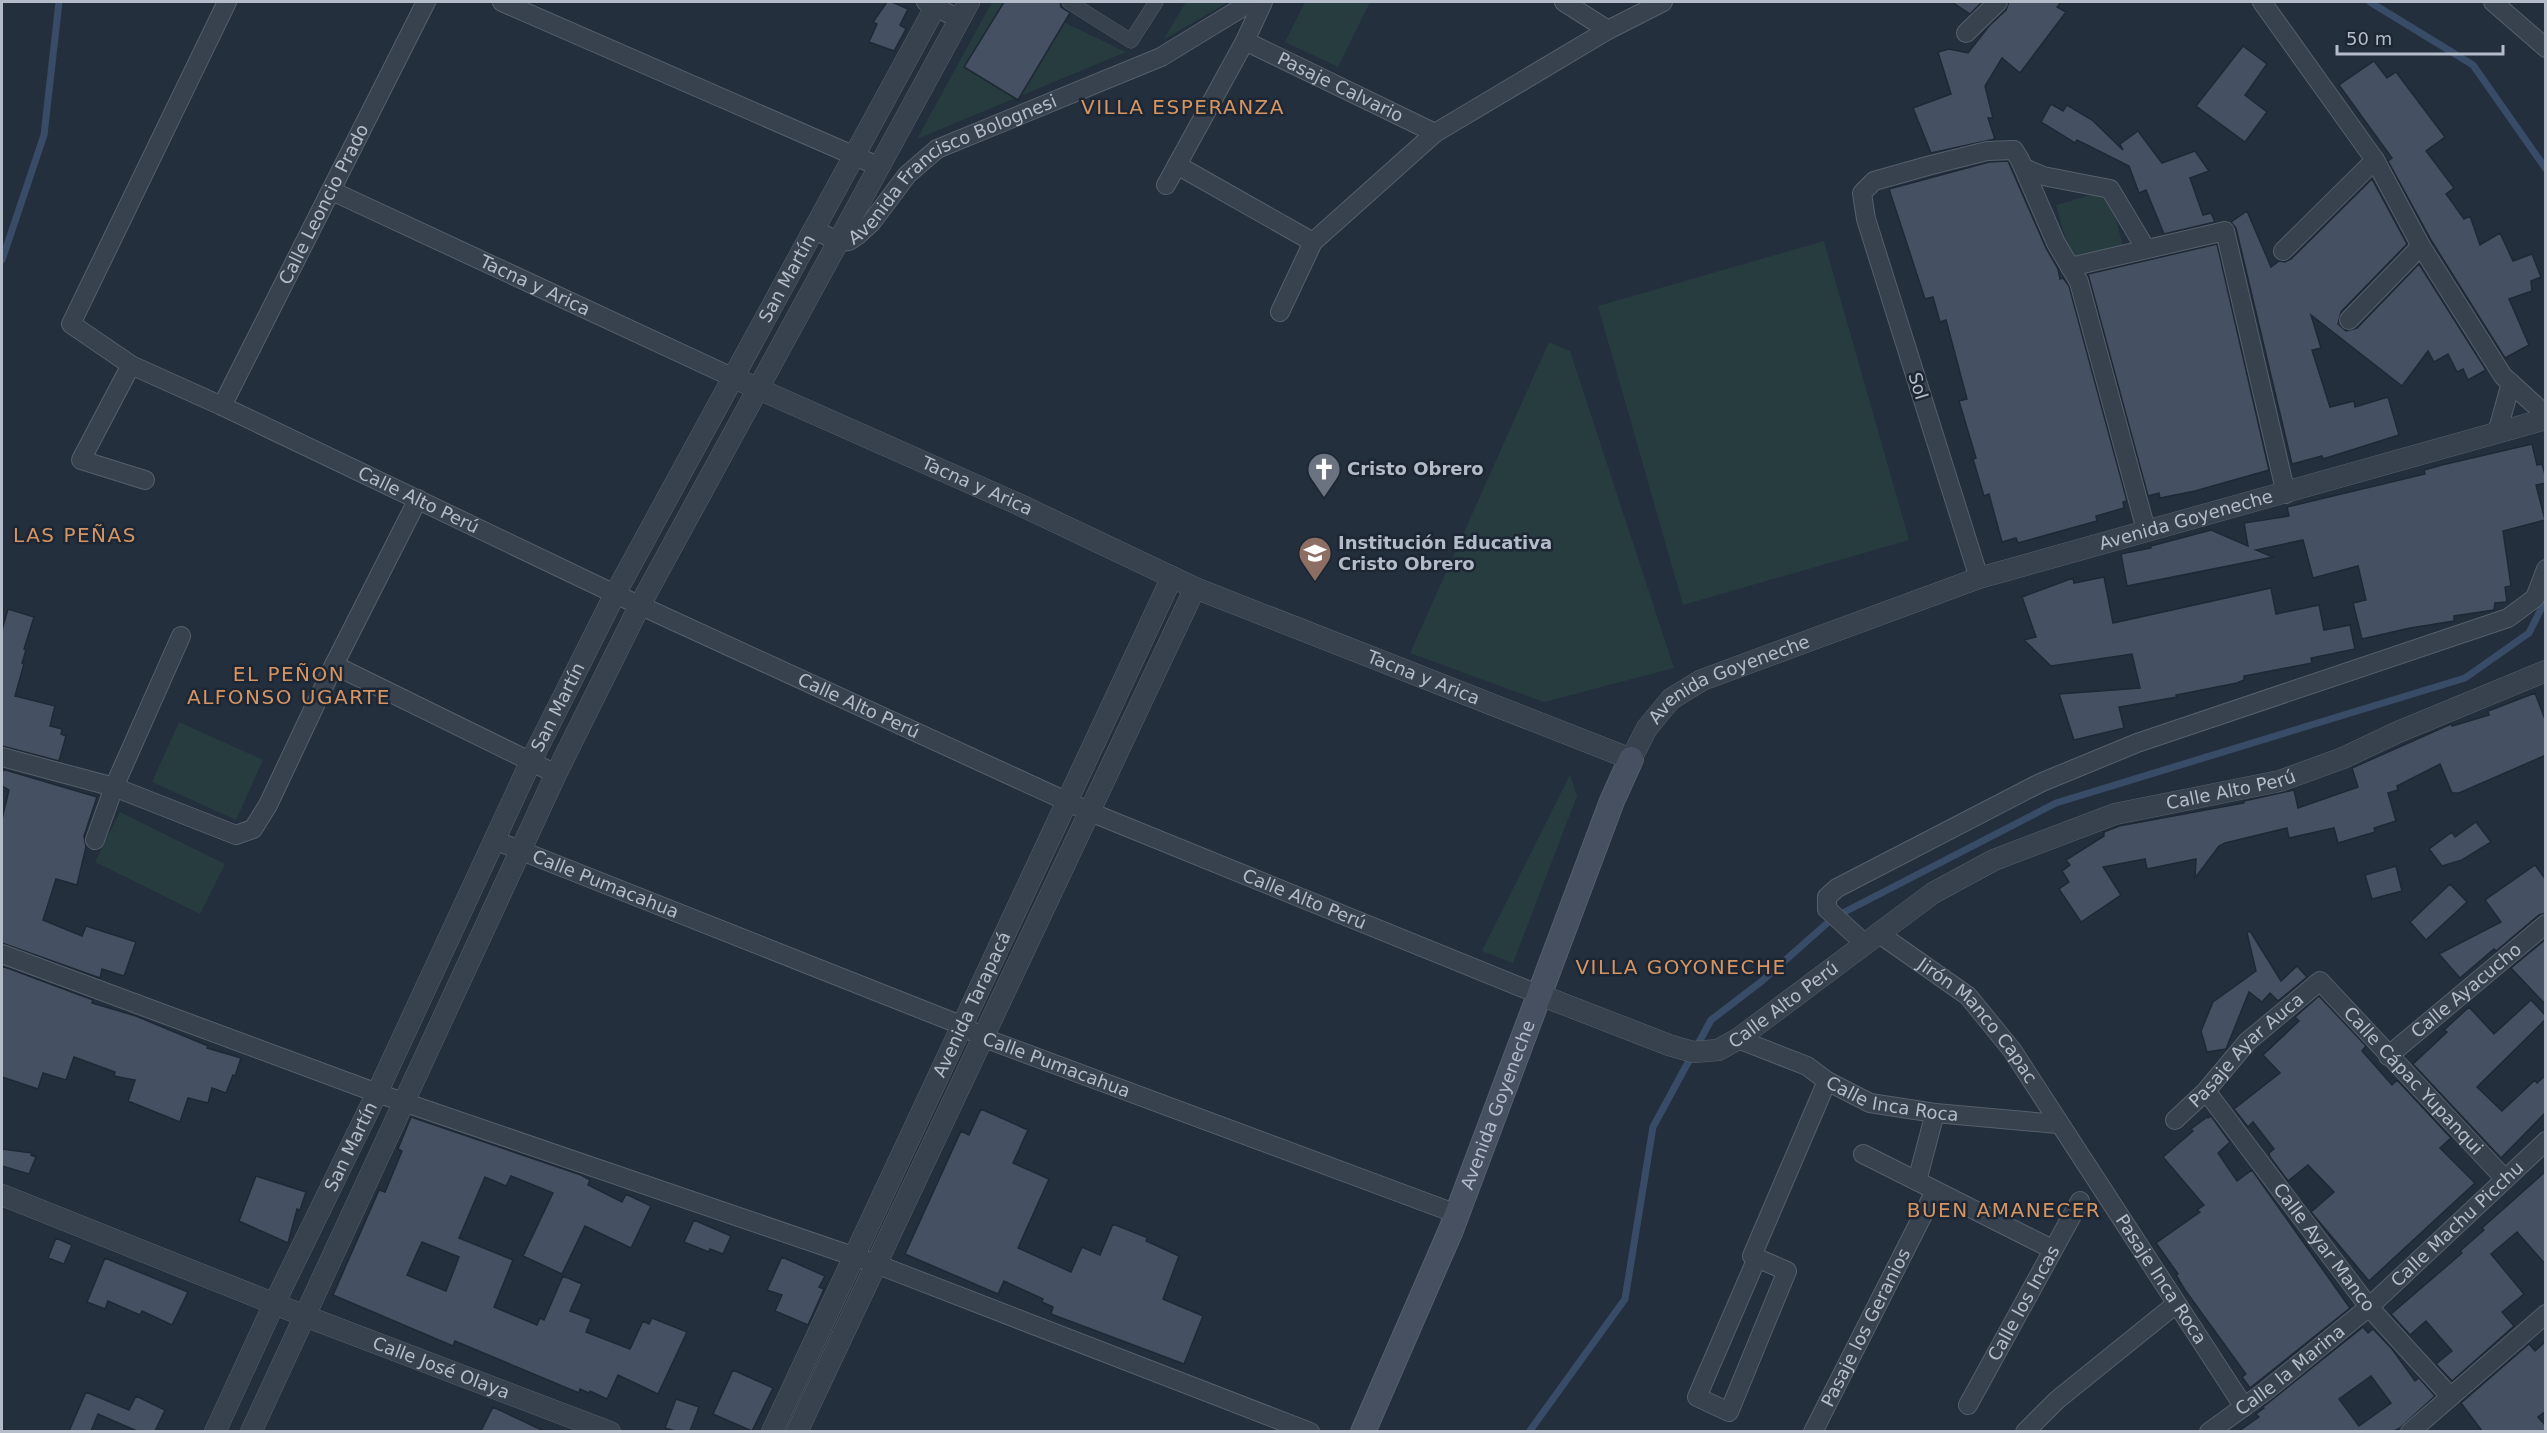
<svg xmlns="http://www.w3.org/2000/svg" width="2547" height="1433" viewBox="0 0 2547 1433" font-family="'DejaVu Sans',sans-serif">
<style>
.green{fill:#263c3f}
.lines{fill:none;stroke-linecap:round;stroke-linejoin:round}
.stream{stroke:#394c67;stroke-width:7}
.building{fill:#455162;stroke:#1f2835;stroke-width:1.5;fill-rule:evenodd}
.pedestrian-casing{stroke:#565f6c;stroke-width:15}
.minor-casing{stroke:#565f6c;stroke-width:20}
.tertiary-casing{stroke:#565f6c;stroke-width:22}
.secondary-casing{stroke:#565f6c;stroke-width:26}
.pedestrian{stroke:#38414e;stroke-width:14}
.minor{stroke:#38414e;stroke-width:18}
.tertiary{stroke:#38414e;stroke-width:21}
.secondary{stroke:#465061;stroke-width:24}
.labels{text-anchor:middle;stroke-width:5;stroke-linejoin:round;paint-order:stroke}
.street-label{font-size:18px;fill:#b4bcc9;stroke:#1d2633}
.poi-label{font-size:18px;font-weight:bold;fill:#b4bcc9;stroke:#1d2633;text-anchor:start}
.neighbourhood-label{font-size:20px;letter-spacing:1.5px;fill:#d59563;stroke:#1d2633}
</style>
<rect width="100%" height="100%" fill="#242f3e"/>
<path class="green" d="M992 2H1021L1126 52 917 139Z
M1186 2H1228L1163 40Z
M1305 2H1370L1338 67 1285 42Z
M2108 190 2124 250 2073 265 2056 205Z
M1824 241 1909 540 1683 605 1598 306Z
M1549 342 1570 351 1674 668 1544 702 1410 653Z
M179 722 263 760 236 820 152 782Z
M1570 775 1577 796 1513 963 1482 951Z
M120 812 225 864 200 914 95 862Z"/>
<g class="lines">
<path class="stream" d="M2370 2 2473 65 2546 169
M2 260 44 135 59 2
M1529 1432 1625 1299 1653 1127 1711 1020 1762 981 1833 918 2056 803 2465 678 2529 633 2546 599"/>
</g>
<path class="building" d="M887 2H892L908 9 900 25 906 29 894 51 869 42 877 24 873 22Z
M1004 2H1060L1061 7 1070 13 1018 100 964 67Z
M1952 2H1982L1970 14Z
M2009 2H2061L2057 7 2066 12 2020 73 2002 58 1985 86 1993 118H1988L1995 139 1931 153 1913 108 1951 94 1938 52 1949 49 1968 53 1989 26 2006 10Z
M2243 46 2267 64 2245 95 2267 112 2245 142 2196 106Z
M2374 61 2387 78 2396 72 2445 137 2426 151 2454 188 2446 194 2464 219 2470 216 2480 245 2500 233 2513 261 2532 254 2541 277 2531 281 2532 291 2509 299 2529 345 2505 358 2431 240 2388 161 2392 158 2339 85Z
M2051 104 2063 111 2067 105 2092 120 2123 150 2120 144 2138 131 2162 163 2195 151 2209 171 2190 178 2203 215 2211 213 2215 222 2164 234 2146 190 2139 193 2129 166 2077 140 2075 143 2041 122Z
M2008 161 2046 248 2058 269 2060 279 2063 278 2069 286 2127 501 2123 502 2124 508 2096 516 2097 521 2018 543 2016 538 2002 542 1989 494 1984 496 1973 459 1976 458 1959 401 1967 399 1946 320 1940 322 1933 297 1925 299 1889 189 1989 162Z
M2372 179 2407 244 2341 312 2338 324 2346 331 2357 328 2419 264 2486 370 2468 380 2463 369 2457 372 2448 354 2434 362 2428 351 2402 386 2311 315 2321 348 2312 350 2330 407 2354 401 2355 407 2388 397 2399 435 2323 459 2322 456 2292 464 2236 228 2231 222 2247 211 2271 267 2279 261 2285 262 2291 259Z
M2217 244 2269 470 2195 491 2160 498 2159 493 2148 496 2088 274Z
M2532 444 2537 465 2542 464 2546 478V483L2536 485 2545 520 2503 531 2511 586 2505 587 2507 602 2495 603 2494 610 2454 616V621L2410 628 2362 639 2353 603 2366 600 2358 566 2313 578 2303 540 2256 550 2273 557 2127 586 2121 554 2151 548V546L2211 530 2248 546 2244 523 2289 516 2287 507 2425 474 2424 470 2442 465Z
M2104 577 2113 623 2271 588 2276 614 2319 605 2324 630 2350 625 2355 649 2311 658 2312 663 2244 676V680L2237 683 2176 695 2177 697 2119 707 2124 728 2074 740 2059 694 2140 688 2132 654 2051 666 2024 640 2036 637 2022 597 2073 578 2074 583Z
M8 609 34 617 24 649 26 650 22 663 24 664 15 696 55 706 50 726 62 729 61 734 66 736 59 761 2 746V630Z
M2535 693 2546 722V755L2459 793H2452L2440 764 2397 786 2398 790 2388 793 2396 821 2374 828 2375 832 2338 843 2334 828 2289 838 2287 828 2225 843 2219 846 2195 878 2196 859 2147 869 2145 859 2103 867 2121 895 2081 922 2059 889 2069 882 2062 871 2070 865 2066 860 2104 836V832L2119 826 2244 803V801L2294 790 2298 808 2358 787 2352 768 2451 724 2452 726 2489 715 2488 711Z
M2 769 97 797 84 836 86 847 77 885 56 879 43 920 82 936 86 926 136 942 124 976 102 969 100 978 2 943V819L9 790 2 786Z
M2476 822 2491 842 2462 860 2442 866 2429 849 2452 832 2455 837Z
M2535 865 2546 880V913L2539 915 2496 951 2494 949 2460 978 2439 954 2501 922 2485 900Z
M2396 866 2402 891 2372 899 2365 875Z
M2450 884 2467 902 2426 940 2410 922Z
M2250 931 2281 981 2297 966 2307 977 2278 1001 2270 993 2262 1002 2249 992 2226 1049 2207 1052 2201 1031 2213 1002 2256 971 2247 933Z
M2546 939V1005L2511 968Z
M2 966 93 1000 92 1003 136 1016 208 1046 207 1048 241 1058 235 1076 233 1075 226 1093 212 1088 208 1103 188 1098 180 1122 128 1101 135 1080 114 1076 115 1072 74 1057 66 1080 43 1073 38 1089 2 1077Z
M2319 996 2366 1046 2362 1051 2392 1085 2397 1080 2451 1138 2440 1148 2475 1183 2369 1281 2311 1212 2334 1192 2308 1165 2288 1181 2270 1157 2269 1153 2274 1149 2253 1122 2248 1127 2234 1109 2280 1073 2263 1055 2299 1021 2295 1017Z
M2531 1000 2546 1016V1019L2477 1087 2502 1111 2535 1080 2537 1083 2546 1075V1112L2501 1158 2413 1064 2447 1032 2444 1030 2469 1007 2494 1034Z
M981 1109 1028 1130 1013 1163 1049 1179 1018 1248 1071 1272 1082 1247 1100 1255 1113 1224 1148 1238 1146 1241 1179 1256 1163 1299 1203 1316 1184 1364 1051 1314 1053 1307 1042 1302 1043 1299 1004 1281 998 1294 905 1254 961 1131 969 1135Z
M2211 1116 2230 1142 2218 1153 2237 1181 2252 1170 2350 1308 2250 1388 2242 1377 2246 1374 2185 1290 2176 1275 2178 1274 2156 1243 2200 1212 2197 1210 2204 1205 2163 1157 2193 1131 2191 1129 2207 1117 2208 1118Z
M411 1117 581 1175 590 1180 588 1185 622 1202 626 1194 651 1206 631 1248 585 1226 562 1274 523 1256 553 1193 511 1176 506 1186 485 1177 459 1238 513 1260 494 1307 537 1325 540 1318 544 1320 563 1276 582 1284 570 1311 591 1319 586 1332 630 1349 643 1321 649 1324 652 1318 687 1332 658 1394 618 1375 607 1399 590 1391 589 1393 580 1389 579 1393 455 1341 453 1346 333 1295 379 1190 385 1192 402 1151 398 1149ZM422 1242 459 1257 446 1291 407 1275Z
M2 1149 32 1153 31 1155 36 1157 29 1174 2 1166Z
M2546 1171V1265L2517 1232 2491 1254 2524 1294 2502 1312 2514 1326 2452 1381 2436 1364 2452 1351 2426 1321 2410 1335 2391 1314 2462 1253 2460 1251 2484 1230 2482 1228Z
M256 1176 306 1192 300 1210 297 1209 288 1243 239 1221Z
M694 1220 731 1236 723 1254 710 1249 709 1252 684 1242Z
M56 1238 72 1245 64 1264 48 1258Z
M782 1257 825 1276 819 1287 824 1289 808 1325 775 1311 782 1295 767 1290Z
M105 1258 188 1292 172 1325 142 1311 140 1315 108 1301 105 1309 87 1302Z
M2363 1327 2368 1333 2373 1329 2392 1349 2415 1381 2419 1378 2435 1396 2400 1428 2394 1431H2239L2259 1417 2256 1414 2264 1408 2263 1407ZM2371 1376 2391 1403 2359 1426 2339 1399Z
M2546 1341V1411L2538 1417 2546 1426V1431H2482L2461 1403 2529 1344 2535 1351Z
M733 1370 773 1388 752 1431 713 1414Z
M86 1392 129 1410 136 1396 165 1410 155 1431H137L98 1414 91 1431H69Z
M676 1399 699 1407 690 1431H675L665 1428Z
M493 1407 544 1431H481Z"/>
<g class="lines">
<defs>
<path id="pedestrian" d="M1069 2 1131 41 1156 2"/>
<g id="minor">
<path id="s1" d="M227 2 71 324 131 365 222 406 615 594 1090 812 1540 995"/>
<path d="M502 2 880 167"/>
<path d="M926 2 959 19"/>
<path d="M1564 2 1608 30"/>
<path d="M2262 2 2375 160 2421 246 2503 376 2546 415"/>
<path d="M2493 2 2546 48"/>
<path d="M1966 33 1998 2"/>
<path id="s2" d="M1245 41 1435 133"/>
<path d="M1177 165 1313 242"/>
<path d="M2024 168 2043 176 2110 189 2146 249"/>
<path d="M1166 185 1245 41 1263 2"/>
<path id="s3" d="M332 191 734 378"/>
<path id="s4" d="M815 230 839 242 849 241 858 235 871 223 907 175 937 149 1161 57 1251 2"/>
<path d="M2283 251 2375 160"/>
<path d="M2070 267 2225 231 2286 494"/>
<path d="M1280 312 1313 242 1435 133 1608 30 1663 2"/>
<path d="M2349 320 2421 246"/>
<path d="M131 365 81 460 145 480"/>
<path id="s5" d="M222 406 426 2"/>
<path d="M2497 433 2511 383"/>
<path d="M1979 578 1866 219 1862 193 1874 181 1931 165 1987 151 2014 150 2020 160 2056 243 2079 282 2146 530"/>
<path d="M334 665 556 774"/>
<path d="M2 757 114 787 236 835 253 829 268 805 334 665 418 499"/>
<path d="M95 840 114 787 181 636"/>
<path id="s6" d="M494 840 961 1025 984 1038 1457 1214"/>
<path id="s7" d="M1878 933 1968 996 2012 1050 2244 1407"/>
<path d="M1864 943 1827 909V897L1837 888 2040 783 2137 743 2508 618 2535 598 2546 569"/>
<path d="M2 954 377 1093 876 1264 1310 1432"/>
<path id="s8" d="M1738 1039 1807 1066 1827 1081 1870 1103 1935 1113 2058 1124"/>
<path id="s9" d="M2388 1056 2546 924"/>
<path id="s10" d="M2206 1091 2369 1307 2450 1396"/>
<path id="s11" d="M2175 1120 2206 1091 2247 1042 2320 981 2505 1179"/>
<path d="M1863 1154 2052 1249"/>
<path d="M1917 1181 1935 1113"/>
<path d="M1757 1258 1697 1397 1729 1412 1787 1271 1752 1256 1827 1081"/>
<path id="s12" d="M1968 1405 2080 1201"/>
<path id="s13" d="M1813 1432 1935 1191"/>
<path d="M2025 1432 2057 1400 2176 1304"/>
<path id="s14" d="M2209 1432 2267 1390 2369 1307 2546 1141"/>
<path d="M2410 1432 2546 1314"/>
</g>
<g id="tertiary">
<path id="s15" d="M734 378 1018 504 1195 588 1631 759 1647 728 1671 699 1702 680 1979 578 2546 419"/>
<path id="s16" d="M1540 995 1669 1045 1693 1052 1718 1050 1738 1039 1933 893 1994 860 2115 814 2280 781 2343 758 2398 732 2546 671"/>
<path id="s17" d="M2 1195 305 1316 610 1432"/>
<path id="s18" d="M215 1432 274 1304 377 1093 531 761 615 594 938 2"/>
<path d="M251 1432 556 774 640 605 969 2"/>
<path id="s19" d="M772 1432 1172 577"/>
<path d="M797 1432 1195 588"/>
</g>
<g id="secondary">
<path id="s20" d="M1363 1432 1451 1230 1612 801 1631 759"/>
</g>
</defs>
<use href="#pedestrian" class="pedestrian-casing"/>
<use href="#minor" class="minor-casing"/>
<use href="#tertiary" class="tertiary-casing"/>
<use href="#secondary" class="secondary-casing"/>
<use href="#pedestrian" class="pedestrian"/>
<use href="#minor" class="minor"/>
<use href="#tertiary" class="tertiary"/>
<use href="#secondary" class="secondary"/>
</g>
<defs>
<symbol id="church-pin" viewBox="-11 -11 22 30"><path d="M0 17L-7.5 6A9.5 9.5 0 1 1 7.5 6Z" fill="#6b7280" stroke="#1d2633"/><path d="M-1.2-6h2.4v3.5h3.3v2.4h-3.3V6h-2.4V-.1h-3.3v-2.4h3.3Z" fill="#fff"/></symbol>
<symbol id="school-pin" viewBox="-11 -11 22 30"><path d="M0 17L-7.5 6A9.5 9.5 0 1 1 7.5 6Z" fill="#8d6e63" stroke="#1d2633"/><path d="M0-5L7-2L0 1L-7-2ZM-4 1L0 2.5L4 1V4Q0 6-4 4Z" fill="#fff"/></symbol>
</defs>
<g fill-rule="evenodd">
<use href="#church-pin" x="1305" y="450" width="38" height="52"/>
<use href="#school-pin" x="1296" y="534" width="38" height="52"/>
</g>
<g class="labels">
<g class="street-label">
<text dy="6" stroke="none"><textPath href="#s2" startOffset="106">Pasaje Calvario</textPath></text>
<text dy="6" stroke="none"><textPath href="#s4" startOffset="166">Avenida Francisco Bolognesi</textPath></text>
<text dy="6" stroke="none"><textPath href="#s5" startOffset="226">Calle Leoncio Prado</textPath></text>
<text dy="6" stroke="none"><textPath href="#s18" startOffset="1288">San Martín</textPath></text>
<text dy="6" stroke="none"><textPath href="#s3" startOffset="224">Tacna y Arica</textPath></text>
<text transform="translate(1918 386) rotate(73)" y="6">Sol</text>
<text dy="6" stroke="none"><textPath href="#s15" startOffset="266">Tacna y Arica</textPath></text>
<text dy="6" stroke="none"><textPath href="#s1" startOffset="748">Calle Alto Perú</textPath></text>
<text dy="6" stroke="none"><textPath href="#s15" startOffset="1594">Avenida Goyeneche</textPath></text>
<text dy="6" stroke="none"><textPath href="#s15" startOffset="752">Tacna y Arica</textPath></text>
<text dy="6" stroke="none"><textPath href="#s15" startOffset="1108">Avenida Goyeneche</textPath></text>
<text dy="6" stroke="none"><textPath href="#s1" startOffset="1234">Calle Alto Perú</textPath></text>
<text dy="6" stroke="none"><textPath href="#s18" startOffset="802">San Martín</textPath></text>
<text dy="6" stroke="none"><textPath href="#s16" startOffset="772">Calle Alto Perú</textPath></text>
<text dy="6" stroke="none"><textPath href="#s6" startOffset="120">Calle Pumacahua</textPath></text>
<text dy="6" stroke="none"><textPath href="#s1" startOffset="1720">Calle Alto Perú</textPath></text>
<text dy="6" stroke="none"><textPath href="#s9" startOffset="102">Calle Ayacucho</textPath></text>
<text dy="6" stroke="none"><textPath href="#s16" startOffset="268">Calle Alto Perú</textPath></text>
<text dy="6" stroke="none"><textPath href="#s19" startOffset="472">Avenida Tarapacá</textPath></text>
<text dy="6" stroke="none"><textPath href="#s7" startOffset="134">Jirón Manco Capac</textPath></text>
<text dy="6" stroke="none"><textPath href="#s11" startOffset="100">Pasaje Ayar Auca</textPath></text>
<text dy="6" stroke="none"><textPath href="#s6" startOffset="606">Calle Pumacahua</textPath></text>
<text dy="6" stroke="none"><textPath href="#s11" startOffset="338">Calle Cápac Yupanqui</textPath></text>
<text dy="6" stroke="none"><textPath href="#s8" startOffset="168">Calle Inca Roca</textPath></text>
<text dy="6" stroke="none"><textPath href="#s20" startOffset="354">Avenida Goyeneche</textPath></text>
<text dy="6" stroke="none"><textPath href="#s18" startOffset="316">San Martín</textPath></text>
<text dy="6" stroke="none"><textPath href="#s14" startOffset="324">Calle Machu Picchu</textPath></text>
<text dy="6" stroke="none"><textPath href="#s10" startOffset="196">Calle Ayar Manco</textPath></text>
<text dy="6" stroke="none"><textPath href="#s7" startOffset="453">Pasaje Inca Roca</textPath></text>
<text dy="6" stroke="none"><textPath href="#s12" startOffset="116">Calle los Incas</textPath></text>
<text dy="6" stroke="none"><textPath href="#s13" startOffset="117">Pasaje los Geranios</textPath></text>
<text dy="6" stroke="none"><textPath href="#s17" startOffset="472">Calle José Olaya</textPath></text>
<text dy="6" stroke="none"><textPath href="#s14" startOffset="102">Calle la Marina</textPath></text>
</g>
<g class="poi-label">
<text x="1347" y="475">Cristo Obrero</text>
<text x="1338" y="549">Institución Educativa<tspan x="1338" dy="21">Cristo Obrero</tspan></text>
</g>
<g class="neighbourhood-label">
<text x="1183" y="114">VILLA ESPERANZA</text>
<text x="75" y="542">LAS PEÑAS</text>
<text x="289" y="681">EL PEÑON<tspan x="289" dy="23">ALFONSO UGARTE</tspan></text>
<text x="1681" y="974">VILLA GOYONECHE</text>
<text x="2004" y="1217">BUEN AMANECER</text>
</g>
</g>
<rect width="2547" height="1433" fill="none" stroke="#b4bcc9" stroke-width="6"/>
<path d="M2337 45v9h166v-9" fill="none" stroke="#b4bcc9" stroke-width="3"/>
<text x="2346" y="45" font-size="18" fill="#b4bcc9" stroke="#1d2633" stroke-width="4.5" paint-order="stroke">50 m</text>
</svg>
